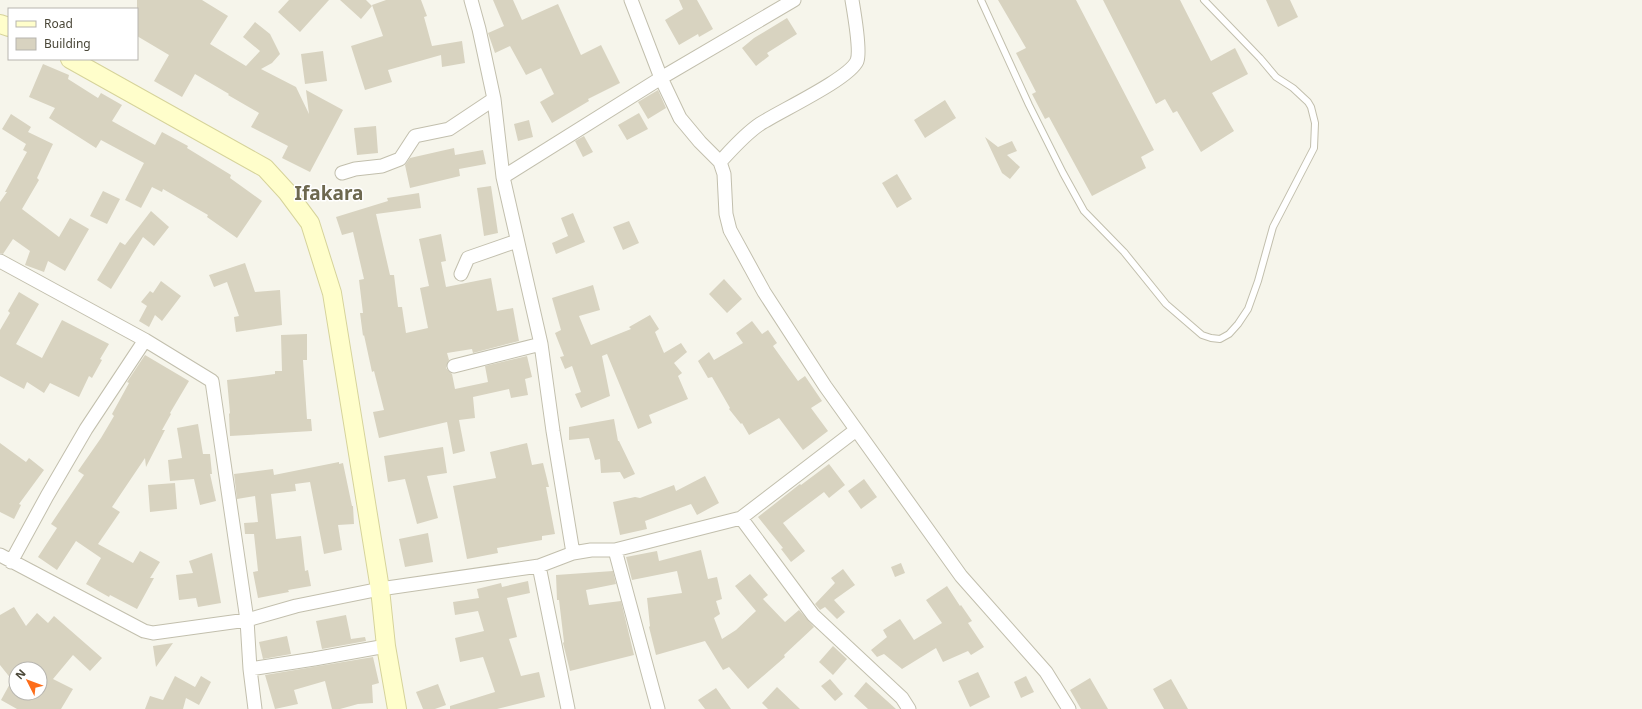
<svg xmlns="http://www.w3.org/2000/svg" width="1642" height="709" viewBox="0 0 1642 709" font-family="'Noto Sans',sans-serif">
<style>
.building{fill:#d8d3c0;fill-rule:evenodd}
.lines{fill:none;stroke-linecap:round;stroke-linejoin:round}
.service-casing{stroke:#c2bfad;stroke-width:8}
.minor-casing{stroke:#c2bfad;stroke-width:15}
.secondary-casing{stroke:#d6d39a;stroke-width:20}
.service{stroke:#fff;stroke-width:6}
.minor{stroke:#fff;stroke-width:13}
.secondary{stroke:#fffecb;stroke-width:18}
.labels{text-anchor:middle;stroke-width:3;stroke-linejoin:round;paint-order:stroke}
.town-label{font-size:19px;font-weight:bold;fill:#6d684f;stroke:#fff}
</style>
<rect width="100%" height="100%" fill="#f6f5eb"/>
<path class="building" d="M137 0H202L228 16 210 44 246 66 260 51 243 37 255 22 270 34 280 54 272 63 261 69 296 87 309 114 306 90 343 110 310 172 282 158 288 146 251 127 259 113 228 95 229 94 195 74 182 97 154 81 169 55 137 36Z
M289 0H329L300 32 278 12Z
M340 0H366L372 6 361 19Z
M386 0H421L427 16 424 17 432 46 462 41 465 63 442 67 441 55 388 70 392 82 365 90 351 46 383 36 372 5Z
M493 0H513L522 20 558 4 581 55 601 45 620 83 588 99 589 101 552 123 540 102 554 94 541 68 526 75 510 46 495 53 488 33 504 26Z
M679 0H697L713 29 699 37 698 34 679 45 665 20 683 9Z
M998 0H1076L1154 150 1141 157 1146 168 1092 196 1049 117 1045 119 1032 94 1036 92 1016 53 1026 48Z
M1103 0H1180L1211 61 1235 48 1248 74 1212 93 1234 131 1201 152 1177 111 1173 113 1165 99 1156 104Z
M1266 0H1290L1298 17 1278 27Z
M787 18 797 34 767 53 769 56 756 66 742 48 754 38Z
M323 51 327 81 305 84 301 54Z
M43 64 69 75 68 79 98 98 101 93 122 105 112 121 155 145 162 132 188 146 187 148 231 175 230 178 262 201 237 238 207 217 208 215 163 189 162 192 152 187 141 208 125 200 144 163 101 140 96 148 49 118 55 108 29 97Z
M658 90 666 108 648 119 638 102Z
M945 100 956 118 925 138 914 120Z
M639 113 648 129 627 140 618 125Z
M11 114 31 127 28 132 53 144 37 178 39 180 22 209 59 237 70 218 89 229 65 271 48 261 44 272 25 265 30 251 13 239 3 254 0 253V202L7 192H5L27 152 23 150 26 144 2 129Z
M529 120 533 137 518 141 514 124Z
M376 126 378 153 357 155 354 128Z
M584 136 593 152 583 157 575 141Z
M985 137 998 147 1012 141 1017 151 1007 155 1020 167 1010 179 1002 173Z
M454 148 455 155 483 150 486 164 459 169 460 176 410 188 405 165 410 158Z
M897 174 912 199 897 208 882 183Z
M491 186 498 233 484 236 477 188Z
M103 191 120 199 107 224 90 216Z
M419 193 421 208 376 214 390 275H394L398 307H402L406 333 428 328 420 288 429 286 419 239 441 234 446 261 441 262 446 287 491 278 497 311 513 308 519 341 473 353 472 349 447 353 449 360 446 368 452 374 455 389 488 382 485 366 527 356 532 377 525 379 528 395 511 398 509 389 473 397 475 418 459 420 465 451 453 454 447 422 379 438 373 412 384 410 374 371 372 372 364 335 363 336 360 313H363L359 280 364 279 353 232 342 235 336 217 388 201 387 198Z
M151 211 169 227 154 246 143 237 111 289 97 280 120 242 125 245Z
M573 213 585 242 556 254 552 243 568 236 561 218Z
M629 221 639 243 623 250 613 227Z
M245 263 255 292 280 290 282 325 236 332 234 317 239 316 227 282 214 287 209 275Z
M724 279 742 299 727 313 709 294Z
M161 281 181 296 162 321 155 315 149 327 139 321 147 306 141 302 150 291 153 293Z
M593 285 600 310 579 316 591 345 631 329 629 327 650 315 659 329 655 332 664 353 681 343 687 352 674 363 682 373 678 376 688 399 649 415 652 423 638 429 607 354 602 356 610 396 581 408 575 394 581 392 572 366 565 369 560 357 564 356 555 333 561 330 552 298Z
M19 292 39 304 16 344 42 358 62 320 109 344 100 359 102 360 92 378 89 376 79 397 50 383 44 393 27 382 24 389 0 376V330L10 313 8 311Z
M752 321 762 334 768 330 777 343 773 346 798 381 805 376 822 401 811 408 828 431 803 450 779 418 749 435 742 423 741 424 729 409 730 408 712 377 708 378 698 361 709 352 714 360 743 343 736 333Z
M307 334V360H303L307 419H311L312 431 230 436 229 414 230 413 227 380 275 374V371H282L281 335Z
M145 355 189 381 170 413 171 414 162 430H165L146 467 145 458 112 507 120 512 98 544 133 563 140 551 160 562 150 578H154L137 609 110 595 109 597 86 584 101 558 76 541 57 570 38 557 57 528 51 524 84 475 78 471 101 438 114 416 112 414 129 383 127 382Z
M614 419 618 441H619L635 474 624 479 620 472 601 473 600 459 595 460 589 438 569 440V427Z
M198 424 203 454H210L212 474H210L216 501 200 505 194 479 170 481 168 460 182 458 177 428Z
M0 443 26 462 29 458 44 470 19 504 21 505 14 519 0 512Z
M527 443 532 465 543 463 549 487H546L555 534 542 536V540L497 548 498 553 467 559 453 486 496 478 490 452Z
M443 447 447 473 427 476 438 518 417 524 405 479 388 482 384 456Z
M339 462V464L343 463 352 506H353L354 524 338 525 342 550 324 554 310 482 295 484 296 491 271 494 276 539 301 536 305 571 308 570 311 586 288 590 289 592 258 598 253 572 258 571 254 534H245L244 523 258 522 255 496 237 499 234 474 273 469 274 475Z
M829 464 845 485 829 498 824 492 783 523 805 551 791 562 781 549 783 548 758 517 800 484 801 485Z
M705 476 719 503 697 515 691 504 645 521 647 529 620 535 613 502 635 497 640 498 674 485 676 491Z
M864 479 877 497 861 509 848 491Z
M175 483 177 509 150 512 148 485Z
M428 533 433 562 405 567 399 539Z
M701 550 708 579 717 577 722 599 716 601 720 614 714 618 722 639 736 630 756 611 735 586 750 574 768 595 763 599 785 622 799 610 814 627 784 655 785 657 748 689 729 667 723 670 705 641 656 655 649 627 650 626 647 598 682 593 677 571 632 580 626 557 657 551 659 561Z
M212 553 221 603 198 607 196 598 179 600 176 575 193 573 189 561Z
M901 563 905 573 895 577 891 567Z
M843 569 855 585 834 600 845 612 837 619 825 607 820 610 815 604 835 583 831 578Z
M613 571 616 584 586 590 589 605 621 601 634 655 570 671 563 643 564 642 559 600H557L556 575Z
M528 581 530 593 507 598 517 637 509 639 521 676 539 672 545 697 497 709H450V706L495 692 483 657 460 662 455 638 484 631 478 611 455 615 453 602 479 598 477 589 501 583 502 587Z
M947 586 960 606 961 605 972 621 968 623 984 647 971 655 968 651 943 662 936 648 902 669 884 654 877 657 871 650 887 637 883 630 900 619 914 640 942 623 926 600Z
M14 607 26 626 37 613 48 623 54 616 102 658 90 671 73 655 53 679 73 689 61 709H17L1 700 12 680 0 665V615ZM16 669H40V693H16Z
M346 615 351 639 365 637 366 641 322 649 316 621Z
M287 636 291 654 263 659 259 642Z
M173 643 156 667 153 646Z
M833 646 847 659 833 675 819 662Z
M373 657 379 683 372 685 373 703 358 704 340 709H332L325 681 294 690 298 704 275 709 265 675Z
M978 672 990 697 970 707 958 681Z
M175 676 195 687 201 676 211 682 199 705 186 698 183 709H145L150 696 163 700Z
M1026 676 1034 692 1021 698 1014 682Z
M1090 678 1108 709H1081L1070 690Z
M830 679 843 694 835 701 821 686Z
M1171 679 1188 709H1164L1153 689Z
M866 682 896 709H868L854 696Z
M438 684 446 705 435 709H423L416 692Z
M777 687 800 709H768L762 703Z
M716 688 731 709H705L698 700Z"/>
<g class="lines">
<defs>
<path id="service" d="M981 0 1029 105 1063 173 1084 211 1124 252 1166 304 1202 335 1211 338 1220 339 1229 334 1238 324 1248 309 1258 281 1273 227 1314 148 1315 123 1311 107 1308 102 1293 88 1276 77 1260 58 1204 0"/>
<path id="minor" d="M471 0 479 29 494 99 503 177 541 344 553 431 573 553
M631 0 661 78 680 118 700 142 720 162 724 174 726 214 730 230 764 292 825 386 961 576 1046 672 1069 709
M720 162C732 149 745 134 760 124 780 111 849 79 857 61 861 51 854 12 852 0
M342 173 355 169 382 166 400 159 415 136 449 129 494 99
M503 177 661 78 794 0
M0 261 145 340 212 381 247 620 250 669 255 709
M461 274 468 258 517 241
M454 366 541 344
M741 518 813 615 902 698 909 709
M615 550 658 709
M0 555 144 631 153 633 247 620 296 606 380 589 539 566 573 553 591 550H615L741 518 856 430
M11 562 47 496 86 429 145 340
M539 566 568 709
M250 669 314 659 386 646"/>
<path id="secondary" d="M0 24 9 27
M70 59 265 168 287 192 310 223 332 293 380 589 386 646 397 709"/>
</defs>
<use href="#service" class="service-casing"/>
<use href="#minor" class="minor-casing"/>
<use href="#secondary" class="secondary-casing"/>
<use href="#service" class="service"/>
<use href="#minor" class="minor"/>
<use href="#secondary" class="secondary"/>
</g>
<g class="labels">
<g class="town-label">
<text x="329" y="200">Ifakara</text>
</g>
</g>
<rect x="8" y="8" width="130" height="52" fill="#ffffff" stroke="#b7b5af"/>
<rect x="16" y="21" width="20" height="6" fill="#fffecb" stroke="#b7b5af"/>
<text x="44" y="28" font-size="12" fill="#4a4738">Road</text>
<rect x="16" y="38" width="20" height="12" fill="#d8d3c0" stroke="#b7b5af"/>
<text x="44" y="48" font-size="12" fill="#4a4738">Building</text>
<g transform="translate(28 681) rotate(312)"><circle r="19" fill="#ffffff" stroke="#b7b5af"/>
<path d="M0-3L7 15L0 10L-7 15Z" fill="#fd6d1a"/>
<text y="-6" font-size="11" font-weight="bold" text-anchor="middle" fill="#4a4738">N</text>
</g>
</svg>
